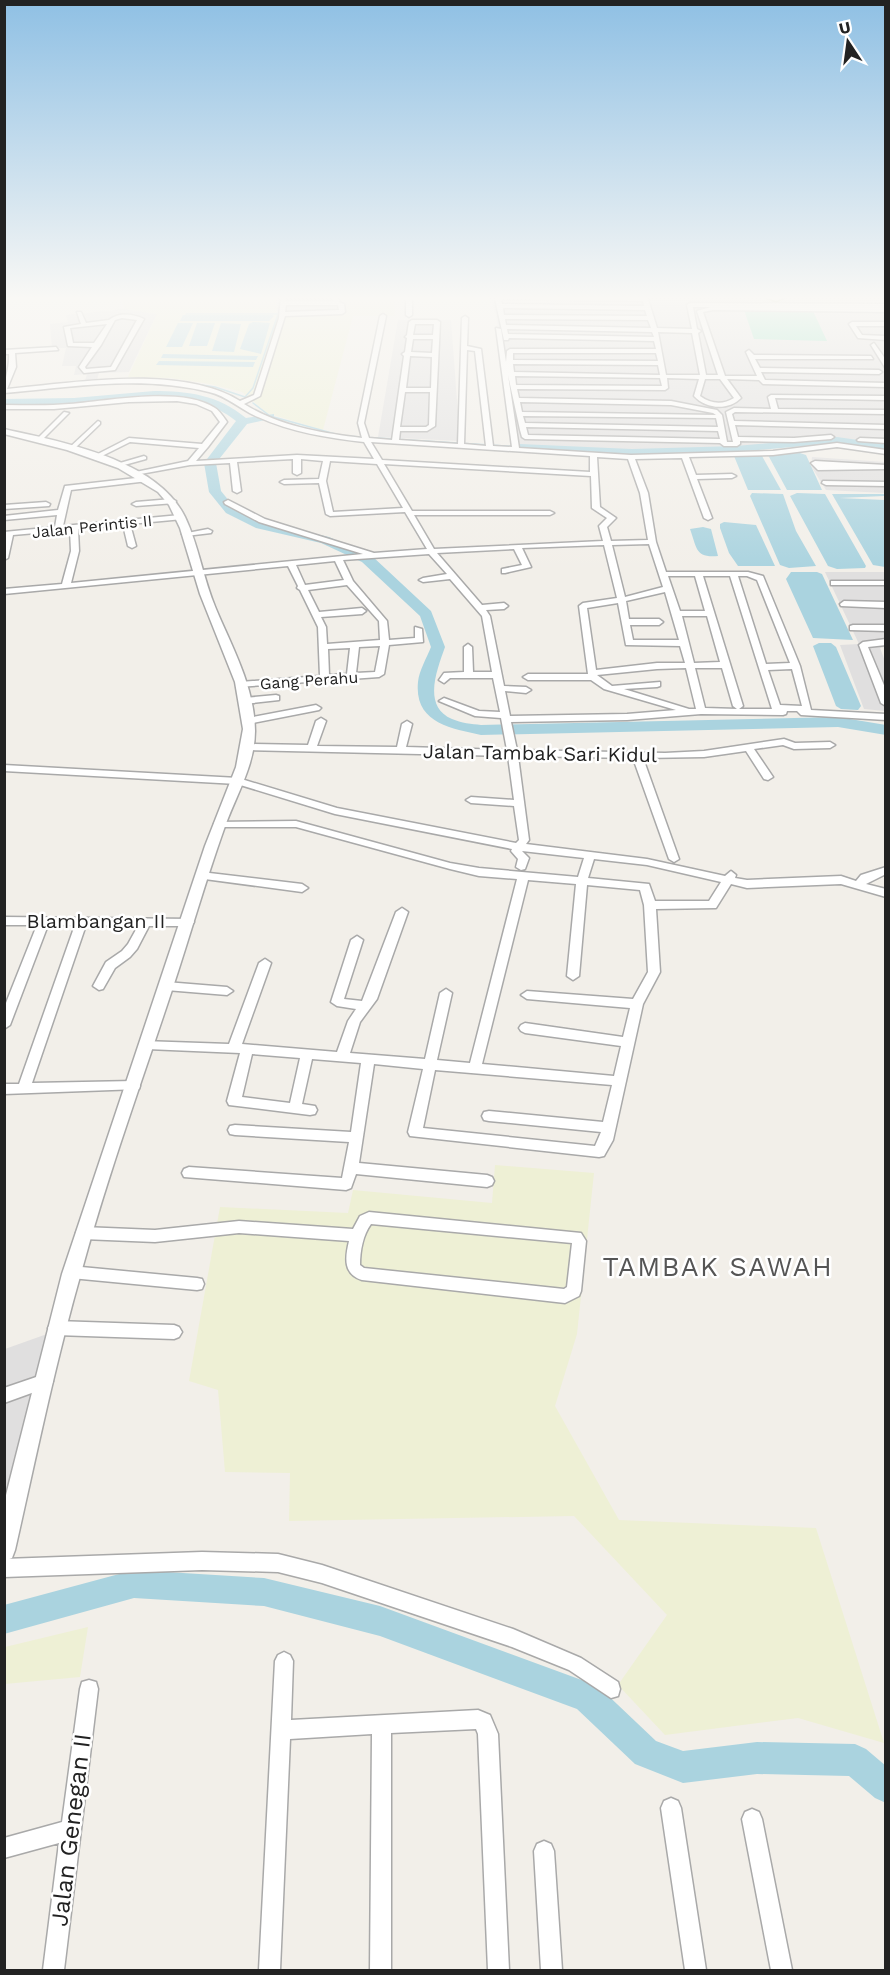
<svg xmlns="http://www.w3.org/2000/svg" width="890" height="1975" viewBox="0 0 890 1975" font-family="'Work Sans',sans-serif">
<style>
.residential{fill:#e0dfdf}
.farmland{fill:#eef0d5}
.pitch{fill:#88e0be}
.water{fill:#aad3df}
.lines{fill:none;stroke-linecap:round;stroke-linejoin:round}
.stream{stroke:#aad3df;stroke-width:1.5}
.river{fill:#aad3df;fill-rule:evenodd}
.minor-casing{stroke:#a9a9a9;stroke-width:3}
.tertiary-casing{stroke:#a9a9a9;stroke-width:3}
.secondary-casing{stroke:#707d05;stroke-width:3}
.minor{fill:#fff;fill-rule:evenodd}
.tertiary{fill:#fff;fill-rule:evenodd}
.secondary{fill:#f7fabf;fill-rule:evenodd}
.labels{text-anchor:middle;stroke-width:5;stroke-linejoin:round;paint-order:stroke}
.far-street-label{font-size:16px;fill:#222;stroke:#fff}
.street-label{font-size:20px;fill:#222;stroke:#fff}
.near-street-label{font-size:24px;fill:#222;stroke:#fff}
.near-quarter-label{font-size:27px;letter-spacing:1.5px;fill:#555;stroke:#fff}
</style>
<rect width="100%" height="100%" fill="#f2efe9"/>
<path class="residential" d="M276 296H340L343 313 276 314Z
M489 296H885V447L837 440 762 448 632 452 515 446 496 315Z
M124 309 157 314 129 372 99 373 96 383 84 384 87 374 74 375 76 366H62L66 348H52L50 324 68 322 66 315Z
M398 320H451L460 441 378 437Z
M812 457 885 462V493L826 490 811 466Z
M825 572H885V647L880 648 885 661V711L864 709 840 645 859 644Z
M47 1334 5 1507V1349Z"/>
<path class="farmland" d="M122 296H276L277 314 342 313 340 296H366L394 301 395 316H353L323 430 267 413 242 392 210 384 170 378 128 377 157 314 124 309Z
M495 1165 594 1173 577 1334 555 1406 619 1520 816 1528 884 1743 798 1718 665 1735 618 1685 667 1615 574 1516 289 1521 290 1473 225 1472 218 1390 189 1381 220 1207 348 1213 353 1190 492 1203Z
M88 1627 80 1677 5 1684V1647Z"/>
<path class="pitch" d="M744 310 813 311 827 341 754 339Z"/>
<path class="water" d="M183 315H272L274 316 269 321H180Z
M253 322 270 323 261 354 240 349 249 324Z
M178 323H193L182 347H166Z
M197 323H215L207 346H189Z
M221 323 241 324 234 352 212 351Z
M163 354 258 356 256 360 161 358Z
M159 361 255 362 253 367 156 365Z
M800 453 806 455 822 490H787L768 455Z
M759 455 762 456 781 490H748L734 456Z
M752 493 783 494 796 531 816 566 789 568 780 565 750 496Z
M797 493 825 494 866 566 865 568 837 569 828 566 790 496Z
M832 494H884V496L839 498 885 500V567L873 565Z
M724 522 756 525 775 566H738L729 553 720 528V524Z
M703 527 711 529 718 556C695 558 697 548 690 529Z
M791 572H817L822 574 853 640 813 638 786 579Z
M819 643H831L836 647 861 706 858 710 841 709 836 706 813 646Z"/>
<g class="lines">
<path class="stream" d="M186 314H278L253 388 245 397
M175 381 215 387 245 397
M253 403 270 416 339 435
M345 436 520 447"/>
<path class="river" d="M154 391C189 391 218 395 246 418L274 414V418L247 424 216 463 221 491 234 507 264 522 329 537 372 556 431 611 445 647C437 670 422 706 452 719 461 723 472 724 481 725L838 717 886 725V735L838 727 481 735C451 728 414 723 418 682 419 671 427 657 431 647L420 616 362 562 321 543 256 528 226 513 209 492 204 463 236 421C195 388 147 399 98 403 67 406 36 406 4 405V399L74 398Z
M837 437 886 444V450L837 443 736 452 632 455 520 450 514 447 520 444 632 449 736 446Z
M134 1570 264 1578 380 1606 598 1686 656 1741 683 1751 757 1742 855 1744 866 1749 886 1766V1803L875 1798 849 1776 757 1774 683 1783 635 1764 577 1709 380 1636 264 1606 134 1598 4 1634V1605Z"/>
<defs>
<path id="minor" d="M281 296H287L286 301H333L334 296H338L339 302 344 304 345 312 342 314 285 316 260 396 244 404C279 426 321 433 362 438L358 423 380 316 383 314 386 316 364 423 369 438 392 440 404 356 402 354 405 352 407 338 405 337 407 335 409 322 412 320H437L440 322 435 426 427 431H400L399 440 458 444 462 318 465 316 468 318 467 346 481 349 493 446 512 447 496 328 501 329 506 362 507 351 510 349H656L654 341 509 338 508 340H504L495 299 499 296 645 297 648 299 657 328 692 329 687 305 690 303 886 304V308L786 307 886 308V312L713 310 703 312 725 376H757L746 352 749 350 754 355 871 356 873 359H755L760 368 879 370 882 372 879 374 761 372 765 380 886 383V387L763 384 759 380 727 379 741 398C728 411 706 409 694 396L699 379 667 378 668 388 665 390 517 389 519 398 671 401 717 410 722 415 727 442H733L726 412 734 408 771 409 768 397 771 395 886 396V400L775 398 778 409 886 410V414L735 412 732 414 734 421 886 425V429L735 425 738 437 794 438 831 435 834 437 831 439 794 442 740 441V444L737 446H724L720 443 525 439 522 437 520 430 508 375 519 448 631 455 773 451 837 443 886 450V454L837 447 773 455 689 457 696 475 732 474 736 476 732 478 697 479 712 518 708 520 704 518 682 458 635 459 648 493 656 542 666 572H748L763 576 800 666 811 710 886 714V720L801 715 797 711H787L786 714 783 715 701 714 627 720 511 722 517 750 665 753 704 751 784 739 795 743 830 742 835 745 830 748 794 749 783 745 754 749 773 777 768 780 764 779 746 751 704 757 643 758 679 859 674 862 669 859 633 758 518 756 529 840 526 844 647 859 725 876 731 871 736 875 735 878 747 880 841 876 856 881 861 875 886 867V874L866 884 886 889V897L841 884 747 888 731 884 716 908 656 909 660 972 643 1004 613 1140 604 1156 599 1157 410 1136 408 1132 423 1069 374 1064 359 1163 487 1175 492 1177 494 1181 492 1185 487 1187 356 1174 351 1188 346 1190 184 1177 182 1173 184 1169 189 1167 342 1178 349 1142 235 1135 230 1134 228 1130 230 1126 235 1125 351 1132 361 1063 312 1059 302 1104 315 1106 317 1110 315 1114 310 1115 229 1105 227 1101 240 1053 147 1049 143 1047 141 1044 143 1041 229 1044 259 963 265 959 271 963 242 1044 337 1052 348 1021 356 1009 337 1006 331 1002 351 940 357 936 363 940 344 999 362 1001 396 912 402 908 408 912 377 999 360 1022 350 1053 425 1059 440 993 446 989 452 993 437 1060 470 1063 517 879 479 876 450 869 296 827H219L214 824 215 822 296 821 450 863 479 868 578 877 584 858 522 851 529 858 525 869 521 870 516 867 518 859 511 851 512 849 335 814 237 784 4 771V765L238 778 337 808 516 843 519 840 514 806 471 803 466 800 471 797 514 800 508 756 248 750 243 747 248 744 308 745 316 721 321 718 326 721 317 746 397 747 402 724 407 721 412 724 406 747 507 750 501 718 475 716 439 701 444 698 479 711 500 712 493 678H450L444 683 439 680 444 673 464 672V647L468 644 472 647 473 672H492L482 616 450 579 423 582 419 580 423 578 447 574 429 554 343 560 353 581 387 621 389 640 415 638V627L422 629 423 642 389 645 384 674 379 677 237 687V683L240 682 320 676 318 627 300 590 297 588 298 586 288 566 4 594V589L62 584 71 551 70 530 13 535 8 558 4 560V532L55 527 57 515 4 520V516L58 510 65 486 145 477H148V481L71 490 63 526 180 515 184 517 183 519 130 524 136 546 132 548 128 546 123 525 78 529 79 551 71 583 363 554 259 522 225 504 224 502 228 500 265 519 374 553 427 549 405 512 330 516 326 514 319 483 284 484 280 482 284 480 319 479 323 461 301 459V473L297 475 293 473V459L237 462 241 491 237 493 233 491 230 463 190 465 135 475 131 473 188 461 199 448 130 442 98 458 92 457 129 438 202 444 220 422 212 411 196 404 177 401 129 402 54 409H4V405C26 405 48 406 69 404 108 401 182 386 215 408 220 411 224 418 227 422L208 447 196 461 297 455 374 459 364 442C328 438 291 432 258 417 241 410 227 396 209 392 142 375 72 387 4 393 4 379 10 368 9 354H4V350L56 347 58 350 15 353 16 367 7 389C74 383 180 364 240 401L254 395 279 318ZM503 299 643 301 644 306 502 304 501 300ZM286 305H338L339 310 285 312ZM693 307H711L697 311 718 375H706L698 333 701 331 697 329ZM503 308 645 310 647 316 504 315ZM505 319 648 320 651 328 506 325ZM415 324H434L433 335H413ZM507 329 652 332 654 337 508 334ZM658 332 692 333 700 375H666ZM413 339H433L432 353 411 352ZM467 350 475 351 486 446 464 444ZM513 353H656L658 361 513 360ZM410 356 432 357 431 388H406ZM513 364 658 365 660 375 514 372ZM515 376 660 378 662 386 516 385ZM705 379H720L734 398C723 405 711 404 700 396ZM405 392H430L429 425 426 427H400ZM520 402 671 405 713 413 716 415 522 412ZM523 416 716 418 718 427 525 423ZM526 427 718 431 720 439 528 435ZM371 442 590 456V472L382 460ZM597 457 628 459 640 493 648 540 611 541 607 527 616 518 600 507ZM330 461 377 464 403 508 333 512 326 481ZM384 464 591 476 592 508 607 518 599 526 603 541 434 549 414 515H550L554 513 550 511H412ZM649 544 663 587 625 597 612 545ZM604 545 617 598 583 603 579 606 588 674H528L523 677 528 680H591L604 689 676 710 627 714 510 716 505 691 526 693 531 690 526 687 504 686 490 616 486 610 504 609 508 606 504 603 482 605 437 553 514 549 522 565 502 569V573H505L531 567 522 548ZM335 561 344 580 305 585 296 565ZM668 576H695L705 611H680ZM703 576H730L772 709H739L743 706ZM738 576H747L757 580 790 663 766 664ZM347 585 379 621 380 640 327 644 326 627 321 617 362 614 366 611 362 608 319 612 308 590ZM665 592 679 640H633L630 625H659L663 622 659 619H629L626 601ZM618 603 626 645 680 646 685 663H657L596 670 587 608ZM682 616H707L720 662 694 663ZM380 646 375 672 356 673 359 647ZM350 648 347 674 329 675 328 649ZM686 668 696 709H689L624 689 657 687 660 686V682L612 686 597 675 657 669ZM695 668H722L733 706 737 709 705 708ZM792 669 802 706 780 705 768 670ZM594 859 647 865 721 882 709 901H655L649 884 588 878ZM528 880 576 884 567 976 573 980 579 976 587 885 640 890 644 905 648 972 633 999 527 991 521 995 527 999 630 1008 623 1037 525 1023 521 1025 519 1028 521 1031 525 1033 621 1046 614 1076 482 1064ZM252 1054 300 1058 290 1103 242 1097ZM435 1070 612 1085 603 1122 489 1111 484 1112 482 1116 484 1120 489 1121 601 1132 595 1146 423 1128Z
M406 296H412V315L409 317 406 315Z
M77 312H81L86 323 109 320C119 312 133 314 144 319L115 370 84 373 79 367 92 347 68 346 64 327 81 324ZM122 318 137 320 111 367 86 369 85 367 101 345 115 320ZM107 324 94 343H73L70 328Z
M886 322V326H856L862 335 886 336V340L858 338 849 324 852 322Z
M874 343 886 360V369L871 345Z
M64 412 69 413 42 440H38V438Z
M98 421 100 422V424L73 450H69V448Z
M860 438 886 439V443L858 441 857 440Z
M144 456 146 457V459L117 467 113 465Z
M815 461 886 465V469L818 470 811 463Z
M823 481 886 482V486L826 485 822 483Z
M172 499 176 501 175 503 136 506 132 504 136 502Z
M46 502 50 504 49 506 4 509V505Z
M208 529 212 531 211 533 186 536 182 534Z
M831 581H886V585H831Z
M844 601 886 602V608L841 606 840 604Z
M853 625H886V631L850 630V626Z
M886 639V645L868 647 886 690V706L881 703 859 645 863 642Z
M276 695 279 696V700L244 704 239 701 244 698Z
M316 705 321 708 319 710 248 724 243 721 248 718Z
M201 872 302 884 308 888 302 892 197 878 196 876Z
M4 917 192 919 194 922 192 925 188 926H149L137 949 130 957 115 968 103 989 99 990 93 986 106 962 122 951 128 944 138 926 86 925 32 1083 134 1081 139 1083 140 1086 139 1089 4 1094V1084H19L75 925H48L10 1025 4 1029V1008L37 925H4Z
M166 982 227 987 233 991 227 995 166 990 160 986Z
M369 1212 581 1233 586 1241 581 1291 579 1296 565 1303 362 1280C343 1274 345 1258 349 1241L239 1233 155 1242 83 1239 78 1237 76 1233 78 1229 83 1227 155 1230 239 1221 353 1229 360 1216ZM371 1224 572 1243 567 1287 564 1289 364 1268 360 1265C360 1251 363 1235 371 1224Z
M71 1266 197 1278 202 1279 204 1284 202 1289 197 1290 71 1278 66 1276 64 1272 66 1268Z
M56 1321 174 1325 179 1327 182 1332 179 1337 174 1339 56 1335 51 1333 48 1328 51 1323Z
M45 1374 51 1376 53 1381 51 1386 4 1403V1388Z
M202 1552 278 1554 322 1565 513 1629 581 1658 618 1682 620 1689 618 1696 611 1698 569 1670 512 1647 322 1583 278 1572 202 1570 4 1577V1559Z
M284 1652 290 1655 293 1661 291 1720 478 1710 490 1715 498 1734 509 1970H488L478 1734 476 1729 391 1733V1970H370L372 1734 290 1739 280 1970H259L275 1661 278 1655Z
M89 1680 96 1682 98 1689 64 1970H43L59 1843 4 1858V1838L62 1822 80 1689 82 1682Z
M671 1798 678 1801 681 1808 706 1970H685L661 1808 664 1801Z
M752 1809 759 1812 762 1819 792 1970H771L742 1819 745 1812Z
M544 1841 551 1844 554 1851 562 1970H541L534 1851 537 1844Z"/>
<path id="tertiary" d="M4 429C62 442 157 459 185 517 199 546 203 579 216 609 232 647 255 688 255 731 255 766 235 797 224 829 205 882 190 936 172 990 141 1084 107 1177 81 1273 55 1364 36 1457 15 1550L12 1558 4 1561V1503L62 1274 205 846 236 767 243 729 235 682 200 594 180 528 169 505 158 492 118 468 67 450 4 434Z"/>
<path id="secondary" d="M761 296H788L776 301Z"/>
</defs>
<use href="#minor" class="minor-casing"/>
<use href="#tertiary" class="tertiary-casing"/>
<use href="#secondary" class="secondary-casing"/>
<use href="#minor" class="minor"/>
<use href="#tertiary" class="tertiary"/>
<use href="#secondary" class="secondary"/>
</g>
<linearGradient id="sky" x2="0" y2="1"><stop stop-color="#8fc0e4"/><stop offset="0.52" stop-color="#f9f8f5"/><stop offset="1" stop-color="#f9f8f5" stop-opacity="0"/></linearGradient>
<rect width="890" height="573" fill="url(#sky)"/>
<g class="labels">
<g class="far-street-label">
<text transform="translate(92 526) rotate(-6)" y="6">Jalan Perintis II</text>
<text transform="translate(309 680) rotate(-4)" y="6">Gang Perahu</text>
</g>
<g class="street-label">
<text transform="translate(540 753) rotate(1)" y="7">Jalan Tambak Sari Kidul</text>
<text x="96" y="928">Blambangan II</text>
</g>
<g class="near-street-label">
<text transform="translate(71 1830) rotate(-83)" y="8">Jalan Genegan II</text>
</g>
<g class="near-quarter-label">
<text x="718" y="1276">TAMBAK SAWAH</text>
</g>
</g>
<rect width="890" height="1975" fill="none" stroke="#222222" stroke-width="12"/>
<g transform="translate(848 42) rotate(347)" stroke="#ffffff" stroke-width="4.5" paint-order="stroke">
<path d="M0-4.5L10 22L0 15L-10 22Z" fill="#222222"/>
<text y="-9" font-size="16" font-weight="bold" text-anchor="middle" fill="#222222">U</text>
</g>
</svg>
